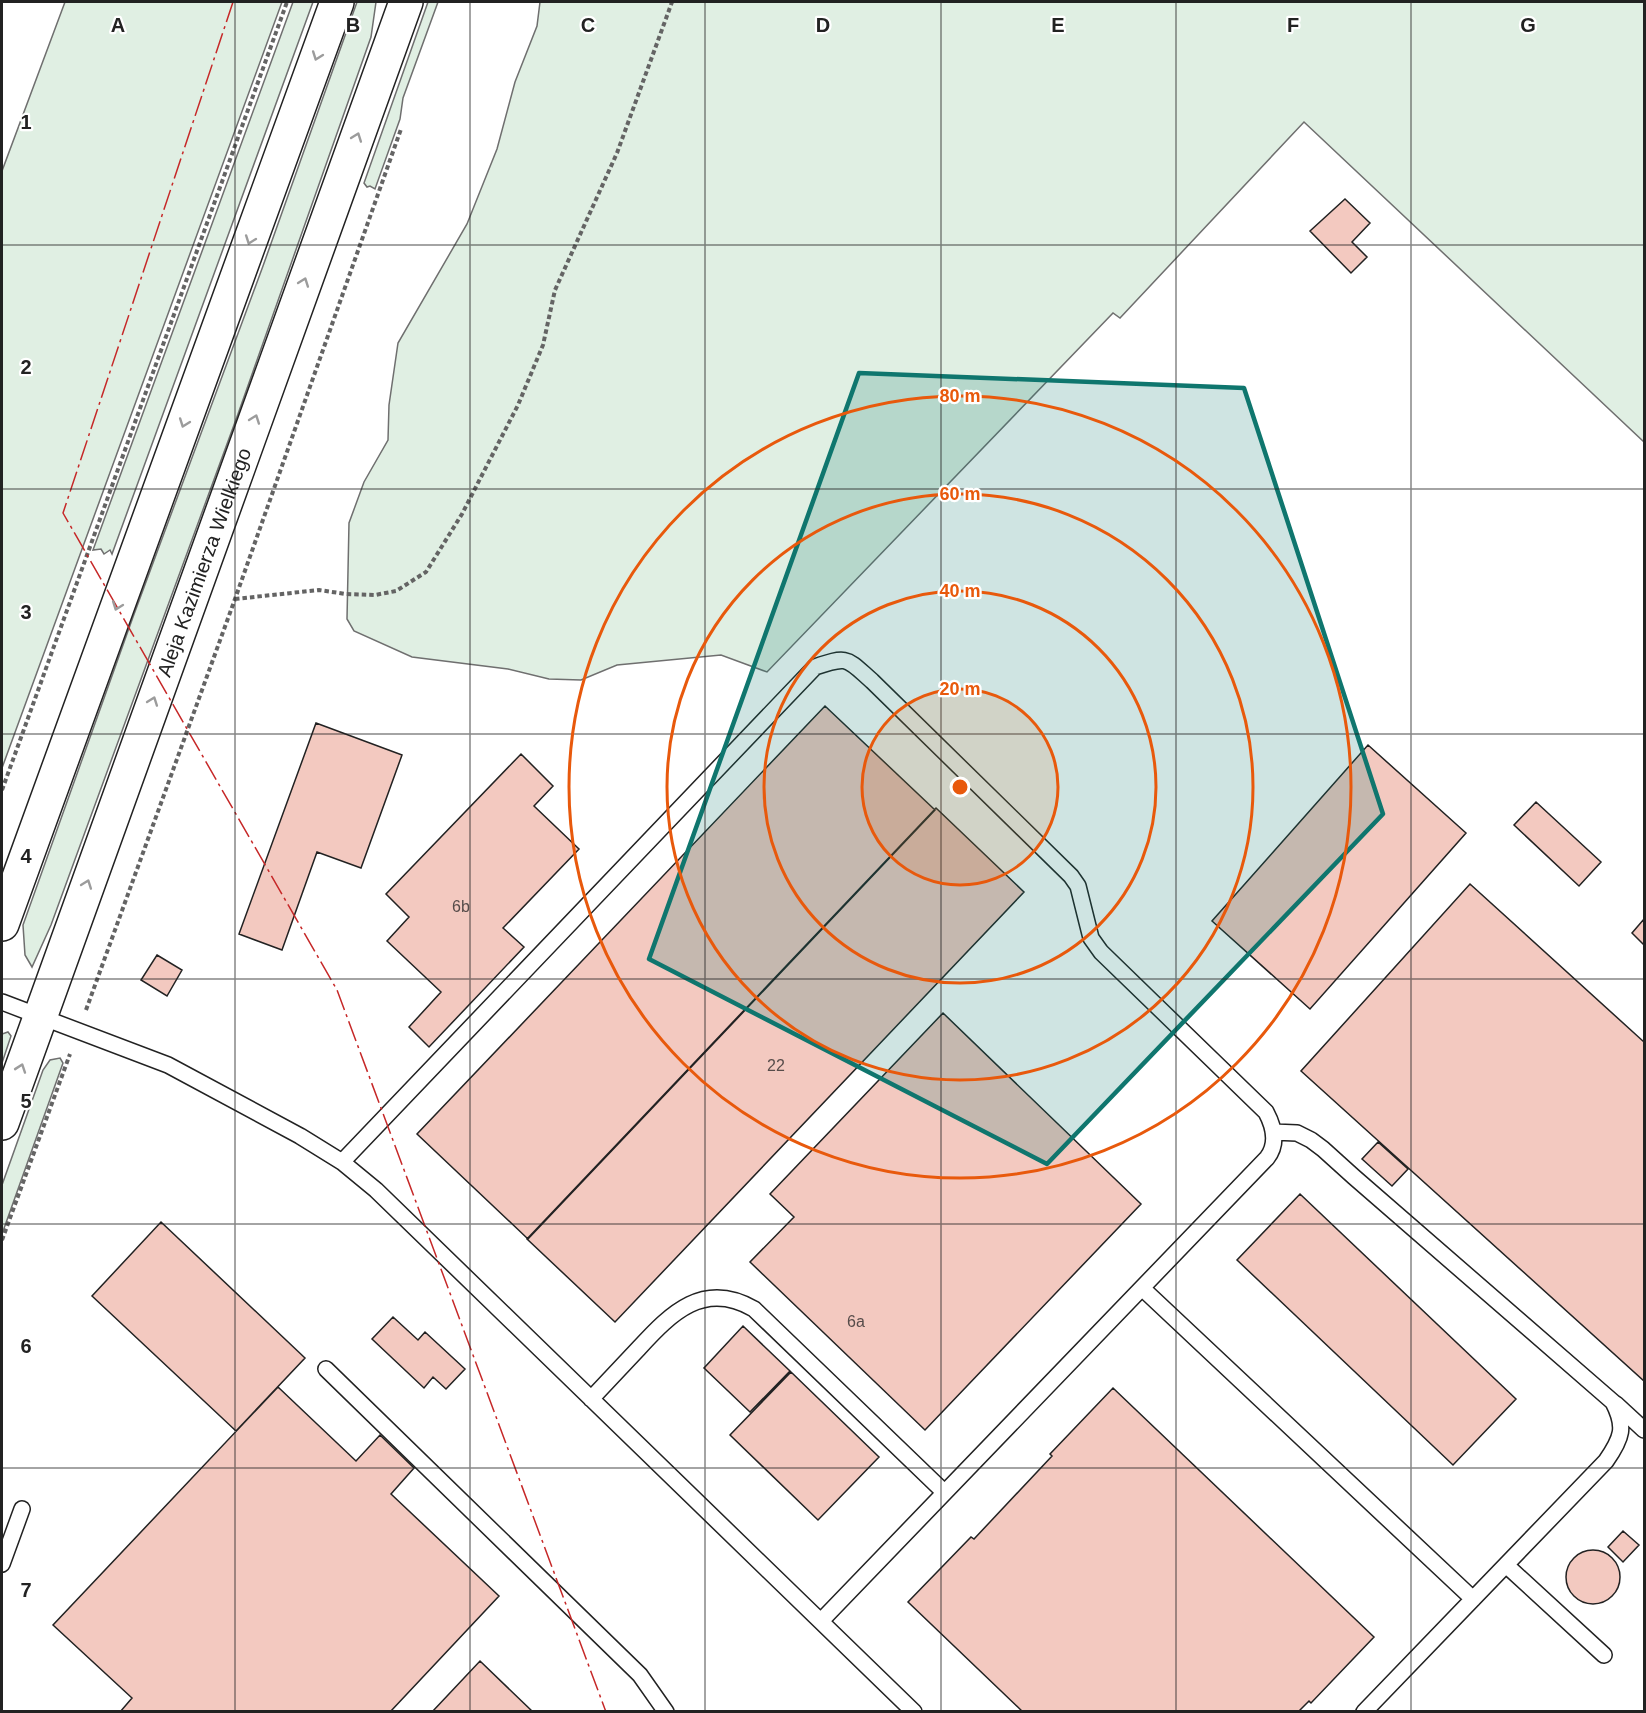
<svg xmlns="http://www.w3.org/2000/svg" width="1646" height="1713" viewBox="0 0 1646 1713" font-family="Arial,sans-serif">
<style>
.green{fill:#e0efe3;stroke:#6f6f6f;stroke-width:1.5}
.building{fill:#f3c9c0;stroke:#222;stroke-width:1.5}
.lines{fill:none;stroke-linecap:round;stroke-linejoin:round}
.lane-casing{stroke:#222;stroke-width:18}
.primary-casing{stroke:#222;stroke-width:36}
.path{stroke:#646464;stroke-width:4;stroke-dasharray:4.5 3;stroke-linecap:butt}
.lane{stroke:#fff;stroke-width:15}
.primary{stroke:#fff;stroke-width:33}
.power{stroke:#c62828;stroke-width:1.5;stroke-dasharray:21 4.5 3 4.5;stroke-linecap:butt}
.oneway{stroke:#9c9c9c}
.marked{fill:#0f766e;fill-opacity:0.2;stroke:#0f766e;stroke-width:4.5;stroke-linejoin:round}
.grid{fill:none;stroke:#222;stroke-width:1.5;stroke-opacity:0.55}
.ring{fill:none;stroke:#e8590c;stroke-width:3}
.labels{text-anchor:middle;stroke-width:4.5;stroke-linejoin:round;paint-order:stroke}
.number-label{font-size:16px;fill:#564c4a}
.street-label{font-size:20px;fill:#222;stroke:#fff}
.grid-label{font-size:20px;text-anchor:middle;font-weight:bold;fill:#222;stroke:#fff;stroke-width:4.5;stroke-linejoin:round;paint-order:stroke}
.centre{fill:#e8590c;stroke:#fff;stroke-width:3}
.ring-label{font-size:18px;text-anchor:middle;font-weight:bold;fill:#e8590c;stroke:#fff;stroke-width:4.5;stroke-linejoin:round;paint-order:stroke}
</style>
<rect width="100%" height="100%" fill="#fff"/>
<path class="green" d="M65 2H282L2 768V171Z
M293 2H313L112 554 110 550 104 554 101 549 93 550Z
M357 2H376L371 37 238 414 51 925 32 967 25 955 23 925 133 617 263 266Z
M428 2H438L403 98 400 119 375 189 370 186 367 187 364 183Z
M540 2H1644V442L1304 122 1120 318 1113 313 767 672 721 655 617 665 581 680 549 679 508 669 412 657 354 631 347 619 349 523 364 482 388 440 389 405 398 343 467 224 497 149 515 82 537 26Z
M8 1032 11 1036 2 1063V1034Z
M60 1058 63 1063 2 1234V1185L43 1070 50 1060Z"/>
<path class="building" d="M1345 199 1370 223 1352 242 1367 257 1351 273 1310 231Z
M825 706 935 810 528 1239 417 1134Z
M316 723 402 755 361 868 317 852 282 950 239 934Z
M1368 745 1466 833 1310 1009 1212 921Z
M521 754 553 786 534 806 579 849 503 928 524 947 429 1047 409 1027 441 992 387 941 409 917 386 894Z
M1536 802 1601 862 1579 886 1514 825Z
M936 808 1024 892 615 1322 527 1239Z
M1470 884 1644 1042V1381L1301 1071Z
M1644 919V945L1632 933Z
M157 955 182 970 167 996 141 980Z
M943 1013 1141 1204 925 1430 750 1262 794 1217 770 1194Z
M1378 1142 1408 1169 1392 1186 1362 1159Z
M1300 1194 1516 1399 1453 1465 1237 1260Z
M161 1222 305 1358 236 1431 92 1296Z
M393 1317 418 1340 425 1332 465 1369 446 1389 433 1377 424 1388 372 1339Z
M743 1326 790 1371 750 1412 704 1368Z
M791 1372 879 1457 818 1520 730 1435Z
M278 1387 356 1461 380 1435 414 1468 391 1494 499 1596 390 1712H120L132 1698 53 1625Z
M1113 1388 1374 1637 1311 1703 1309 1701 1298 1712H1023L908 1602 971 1537 974 1539 1052 1456 1050 1454Z
M1623 1531 1639 1545 1623 1562 1608 1547Z
M1566 1577a27 27 0 1 1 54 0a27 27 0 1 1-54 0Z
M480 1661 533 1712H432Z"/>
<g class="lines">
<defs>
<path id="lane" d="M2 1002 168 1065 300 1136 342 1162 376 1190 914 1712
M1273 1132 1297 1133 1311 1140 1323 1149 1354 1177 1613 1402C1626 1427 1622 1438 1606 1461L1364 1712
M342 1162 815 667C849 655 847 659 872 681L1071 876 1078 886 1091 938 1101 952 1266 1112C1274 1127 1278 1144 1267 1158L821 1621
M1142 1288 1473 1599
M326 1369 640 1675 666 1712
M591 1399C607 1382 623 1365 639 1348 671 1313 704 1280 754 1309L944 1492
M1616 1404 1644 1430
M2 1564 22 1509
M1506 1565 1604 1655"/>
<g id="primary">
<path d="M2 924 337 2"/>
<path id="s1" d="M2 1123 406 2"/>
</g>
</defs>
<use href="#lane" class="lane-casing"/>
<use href="#primary" class="primary-casing"/>
<path class="path" d="M235 599 319 590 346 594 375 595 396 591 426 572 462 514 518 405 543 345 555 290 617 153 672 2
M2 790 287 2
M86 1010 235 599 401 129
M2 1240 70 1054"/>
<use href="#lane" class="lane"/>
<use href="#primary" class="primary"/>
<path class="power" d="M233 2 63 513 337 990 606 1712"/>
</g>
<defs><path id="oneway-chevron" d="M-2-3.5L2.5 0L-2 3.5" fill="none" stroke-width="1.6" stroke-linecap="round" stroke-linejoin="round" transform="scale(1.5)"/></defs>
<g class="oneway">
<use href="#oneway-chevron" transform="translate(317 56) rotate(110)"/>
<use href="#oneway-chevron" transform="translate(357 137) rotate(-70)"/>
<use href="#oneway-chevron" transform="translate(250 240) rotate(110)"/>
<use href="#oneway-chevron" transform="translate(304 282) rotate(-70)"/>
<use href="#oneway-chevron" transform="translate(255 419) rotate(-70)"/>
<use href="#oneway-chevron" transform="translate(184 423) rotate(110)"/>
<use href="#oneway-chevron" transform="translate(117 606) rotate(110)"/>
<use href="#oneway-chevron" transform="translate(153 701) rotate(-70)"/>
<use href="#oneway-chevron" transform="translate(87 884) rotate(-70)"/>
<use href="#oneway-chevron" transform="translate(21 1068) rotate(-71)"/>
</g>
<path class="marked" d="M859 373 1244 388 1383 814 1047 1164 649 959Z"/>
<path class="grid" d="M235 2V1712M470 2V1712M705 2V1712M941 2V1712M1176 2V1712M1411 2V1712M2 245H1644M2 489H1644M2 734H1644M2 979H1644M2 1224H1644M2 1468H1644"/>
<circle cx="960" cy="787" r="98" fill="#e8590c" fill-opacity=".12"/>
<g class="ring">
<circle cx="960" cy="787" r="98"/>
<circle cx="960" cy="787" r="196"/>
<circle cx="960" cy="787" r="293"/>
<circle cx="960" cy="787" r="391"/>
</g>
<g class="labels">
<g class="number-label">
<text x="461" y="912">6b</text>
<text x="776" y="1071">22</text>
<text x="856" y="1327">6a</text>
</g>
<g class="street-label">
<text dy="7" stroke="none"><textPath href="#s1" startOffset="596">Aleja Kazimierza Wielkiego</textPath></text>
</g>
</g>
<g class="grid-label">
<text x="118" y="32">A</text>
<text x="353" y="32">B</text>
<text x="588" y="32">C</text>
<text x="823" y="32">D</text>
<text x="1058" y="32">E</text>
<text x="1293" y="32">F</text>
<text x="1528" y="32">G</text>
<text x="26" y="129">1</text>
<text x="26" y="374">2</text>
<text x="26" y="619">3</text>
<text x="26" y="863">4</text>
<text x="26" y="1108">5</text>
<text x="26" y="1353">6</text>
<text x="26" y="1597">7</text>
</g>
<circle cx="960" cy="787" r="9" class="centre"/>
<g class="ring-label">
<text x="960" y="402">80 m</text>
<text x="960" y="500">60 m</text>
<text x="960" y="597">40 m</text>
<text x="960" y="695">20 m</text>
</g>
<rect width="1646" height="1713" fill="none" stroke="#222222" stroke-width="6"/>
</svg>
